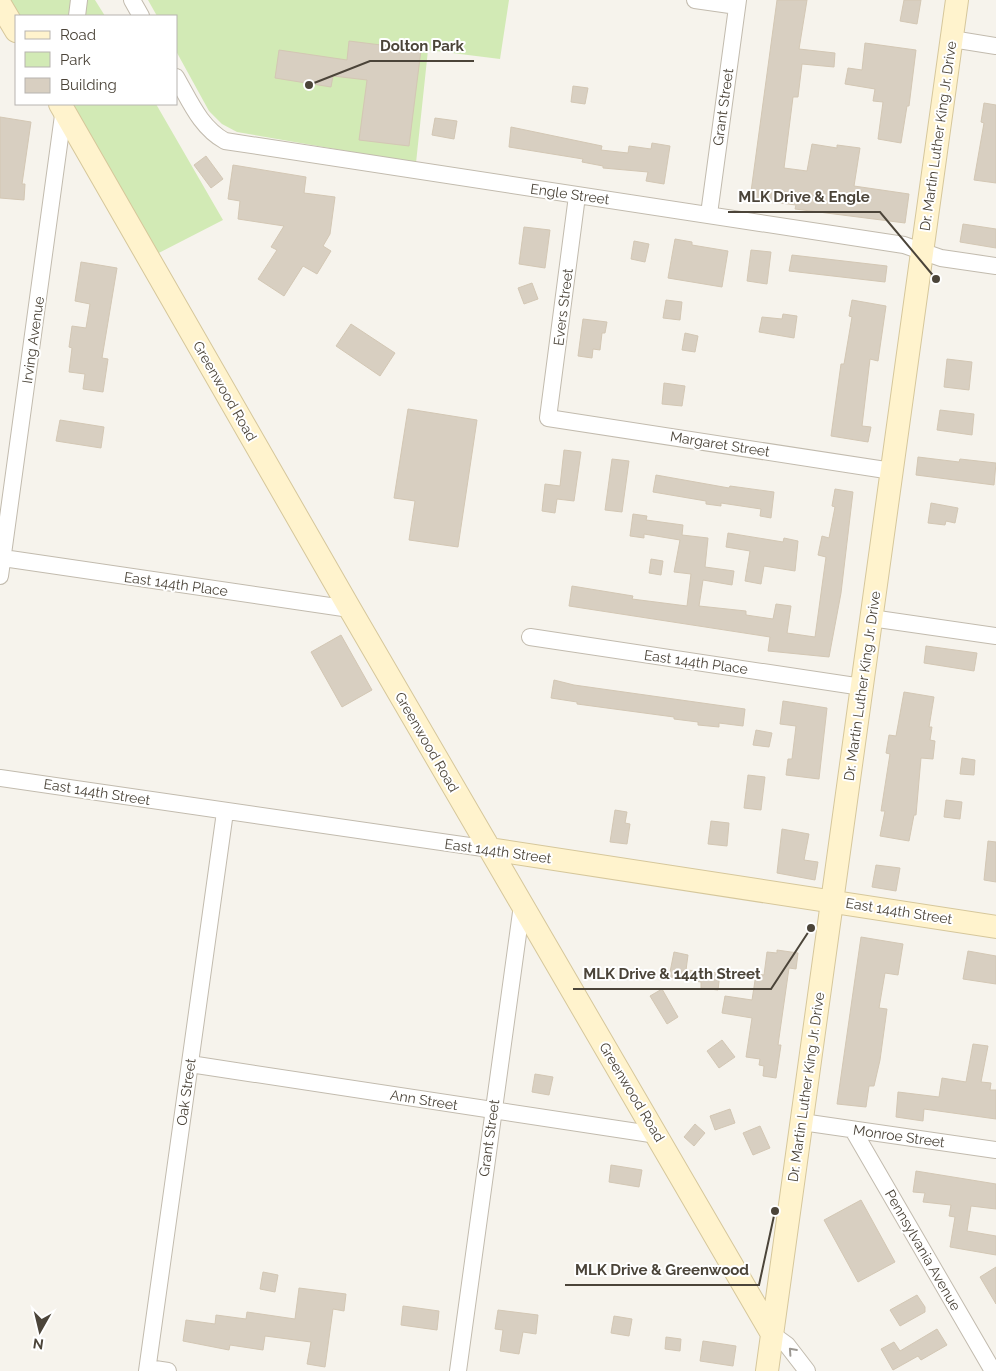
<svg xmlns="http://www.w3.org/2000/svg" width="996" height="1371" viewBox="0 0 996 1371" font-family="Raleway,sans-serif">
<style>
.green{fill:#d2eab5}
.building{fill:#d8cfc1;stroke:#d3c7b4}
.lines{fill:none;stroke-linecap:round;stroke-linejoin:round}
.street-casing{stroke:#c2bbae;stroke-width:18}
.secondary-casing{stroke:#d6c79b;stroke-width:24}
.street{stroke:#fff;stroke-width:16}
.secondary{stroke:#fff3cd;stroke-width:22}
.oneway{stroke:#9c9892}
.labels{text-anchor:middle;stroke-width:4;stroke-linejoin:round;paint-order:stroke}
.street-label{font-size:14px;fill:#4b4439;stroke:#fff}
.leader{fill:none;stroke:#4b4439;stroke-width:2}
.callout-dot{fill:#4b4439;stroke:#fff;stroke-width:2}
.callout-label{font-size:15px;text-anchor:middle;font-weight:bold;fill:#4b4439;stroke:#fff;stroke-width:4;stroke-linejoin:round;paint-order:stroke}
</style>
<rect width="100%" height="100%" fill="#f6f3ec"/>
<path class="green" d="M0 0H95L105 16H16Z
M148 0H509L500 59 428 50 416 163 237 132 222 124 209 111 176 51V16H157Z
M59 104H156L223 220 149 258Z"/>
<path class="building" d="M777 0H807L799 49 835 53 834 67 802 64 798 97H793L784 168 807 171 812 144 837 148V145L860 148 854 186 909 194 905 223 795 209 796 205 750 199Z
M904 0H921L917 24 900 21Z
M349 41 421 50 409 146 359 140 367 80 333 76 331 87 275 78 279 50 347 60Z
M865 43 916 50 909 106H907L901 143 878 139 883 102 873 101 875 89 845 84 848 68 862 70Z
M573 86 588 88 585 104 571 102Z
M984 103 996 105V183L974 180 984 123 981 122Z
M0 117 31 122 22 184H25L24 200 0 198Z
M435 118 457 121 454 139 432 135Z
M511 127 602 146 601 150 628 153 629 146 651 149 652 143 670 146 664 184 646 181 648 172 603 168V166L582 162 583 159 509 147Z
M206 156 223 179 211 188 194 165Z
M233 165 306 177 304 193 335 197 330 234 323 246 331 251 317 274 303 266 284 296 258 279 277 250 271 247 284 226 238 219 240 201 228 199Z
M963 224 996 229V248L960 242Z
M524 227 550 230 545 268 519 264Z
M675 239 692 242V245L728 251 722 287 668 278Z
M634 241 649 244 645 262 631 259Z
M751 250 771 252 767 284 747 281Z
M792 255 887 266 885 282 789 271Z
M81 262 117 268 102 358 108 359 103 392 83 389 85 374 69 372 72 348 69 347 72 326 86 328 90 304 75 301Z
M532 283 538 299 524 304 518 288Z
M666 300 682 302 680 320 663 318Z
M852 300 886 306 878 361 870 359 867 384 862 426 871 427 868 442 831 436 841 364H844L852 317 849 316Z
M783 314 797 316 794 338 759 332 762 317 782 319Z
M583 319 607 322 605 333H602L600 350 593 349 592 358 578 356Z
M351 324 395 353 380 376 336 346Z
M685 333 698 336 695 352 682 350Z
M947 359 972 362 969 390 944 387Z
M664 383 685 386 682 406 662 404Z
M408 409 477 420 458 547 409 540 415 501 394 498Z
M940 410 974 414 972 435 937 430Z
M60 420 104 427 101 448 56 441Z
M564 450 581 452 574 501 557 499 555 513 542 511 545 484 560 486Z
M918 457 959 462 960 459 996 463 994 485 916 475Z
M612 459 629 461 622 512 605 510Z
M656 475 729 488 730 486 774 492 771 518 760 516 761 509 721 503V506L706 504V501L653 492Z
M835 489 853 492 841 593 829 657 768 651 770 637 569 606 572 586 633 596 632 599 687 606 691 574 674 572 680 540 644 534V538L630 536 633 514 647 516 646 520 683 525 682 535 708 538 705 567 734 571 732 585 703 580 699 606 746 611V615L773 619 776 604 791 606 787 633 815 637 826 557 818 555 822 536 829 538 835 507 832 506Z
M931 503 958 508 955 523 946 521 945 525 928 523Z
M728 533 783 542 784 538 798 541 795 571 764 566 761 584 745 581 750 551 726 547Z
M651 559 663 561 661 575 649 573Z
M341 635 372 690 342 707 311 652Z
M926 646 977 653 974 671 924 663Z
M554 680 574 685 745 709 743 726 719 723V727L698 725V722L674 719V717L577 704V702L551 698Z
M904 692 934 697 929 727H932L930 740 935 741 933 759 921 758 916 815H914L909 841 880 836 885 811H881L890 754 886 753 889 735 896 736Z
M783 701 827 708 819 779 786 775 788 759H792L796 726 780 724Z
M756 730 772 733 769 747 753 745Z
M962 758 975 760 974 775 960 774Z
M748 775 765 777 761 810 744 808Z
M946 800 962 802 960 819 944 817Z
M615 810 627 812 625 823 630 824 627 844 610 842Z
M711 821 729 823 727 846 708 844Z
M782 829 809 834 804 860 818 862 815 880 777 873Z
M988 841 996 842V882L984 880Z
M876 865 900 868 896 891 872 887Z
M861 937 903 944 898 975 885 973 879 1008 887 1009 880 1060 874 1086H869L866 1107 837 1104Z
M777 950 798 953 796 969 789 968 778 1045H781L776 1078 763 1076 764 1066 759 1065 760 1059 746 1057 752 1018 722 1013 725 996 752 1000 756 974 764 975 767 952 777 953Z
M968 951 996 956V984L963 979Z
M674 952 688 955 686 970 720 973 718 990 701 988V982L669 977Z
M662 989 678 1017 667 1024 650 996Z
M722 1040 735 1057 719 1068 707 1051Z
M973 1044 988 1046 981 1082 991 1083 990 1090H996V1119L924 1109 923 1121 896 1117 898 1092 939 1097 942 1078 966 1082Z
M535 1074 553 1077 549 1095 532 1092Z
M730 1109 735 1123 715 1130 710 1116Z
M695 1124 705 1133 694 1146 684 1137Z
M760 1126 770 1148 753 1155 743 1133Z
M611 1165 642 1170 639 1187 609 1182Z
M916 1171 996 1184V1209L971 1206 967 1231 996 1236V1255L950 1247 955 1217 949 1216 951 1205 923 1202 925 1193 913 1192Z
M861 1200 895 1262 858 1282 824 1220Z
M996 1267V1304L980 1277Z
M263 1272 278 1275 275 1292 260 1289Z
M299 1288 346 1294 344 1311 333 1309 325 1367 307 1364 311 1342 265 1336 263 1350 230 1345 229 1350 183 1341 186 1320 215 1324 216 1315 246 1319 247 1312 295 1319Z
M917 1295 925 1307V1312L900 1326 890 1310Z
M403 1306 439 1311 437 1330 401 1325Z
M498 1310 538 1315 536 1334 523 1332 519 1354 500 1351 503 1330 495 1329Z
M614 1316 632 1319 629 1336 611 1333Z
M937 1329 947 1345 921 1360 918 1356 893 1370 881 1349 894 1342 900 1351Z
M666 1337 681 1339 680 1351 665 1349Z
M703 1341 736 1346 733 1366 700 1361Z"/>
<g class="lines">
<defs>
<path id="street" d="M132 0 141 16
M695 0 737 6
M77 16 79 0
M952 39 996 46
M176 77C190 101 200 127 225 141L904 245 941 258 996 266
M577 196 548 418 892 471
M709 214 738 0
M3 558 350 609
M0 576 64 108
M871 618 996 636
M530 637 862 687
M0 778 490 849
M190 1064 657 1135
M802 1122 996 1150
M853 1130 993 1371
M772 1334 787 1345 807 1371
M148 1368 168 1371
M147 1371 225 812
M458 1371 522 905"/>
<path id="secondary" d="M0 4 16 31
M60 104 350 609 772 1334
M490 849 996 927
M767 1371 957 0"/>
</defs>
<use href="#street" class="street-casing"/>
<use href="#secondary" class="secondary-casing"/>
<use href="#street" class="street"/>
<use href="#secondary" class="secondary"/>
</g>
<defs><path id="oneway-chevron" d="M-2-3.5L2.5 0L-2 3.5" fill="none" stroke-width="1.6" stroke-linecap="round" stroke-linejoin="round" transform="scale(1.25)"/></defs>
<use class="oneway" href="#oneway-chevron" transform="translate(792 1351) rotate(-132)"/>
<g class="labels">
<g class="street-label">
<text transform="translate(723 107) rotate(-82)" y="5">Grant Street</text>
<text transform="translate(938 136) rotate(-82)" y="5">Dr. Martin Luther King Jr. Drive</text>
<text transform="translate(570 194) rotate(8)" y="5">Engle Street</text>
<text transform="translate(563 307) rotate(-83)" y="5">Evers Street</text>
<text transform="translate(33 340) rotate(-82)" y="5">Irving Avenue</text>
<text transform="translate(225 391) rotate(60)" y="5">Greenwood Road</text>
<text transform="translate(720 444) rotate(9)" y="5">Margaret Street</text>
<text transform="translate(176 584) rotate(8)" y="5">East 144th Place</text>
<text transform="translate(696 662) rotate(8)" y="5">East 144th Place</text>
<text transform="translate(862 686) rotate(-82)" y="5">Dr. Martin Luther King Jr. Drive</text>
<text transform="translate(427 742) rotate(60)" y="5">Greenwood Road</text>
<text transform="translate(97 792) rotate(9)" y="5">East 144th Street</text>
<text transform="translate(498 851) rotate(8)" y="5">East 144th Street</text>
<text transform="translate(899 911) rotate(9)" y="5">East 144th Street</text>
<text transform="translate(806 1087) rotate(-82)" y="5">Dr. Martin Luther King Jr. Drive</text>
<text transform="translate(186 1092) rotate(-82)" y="5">Oak Street</text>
<text transform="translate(632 1092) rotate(59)" y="5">Greenwood Road</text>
<text transform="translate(424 1100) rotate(9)" y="5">Ann Street</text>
<text transform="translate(899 1136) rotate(8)" y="5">Monroe Street</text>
<text transform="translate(489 1138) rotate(-82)" y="5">Grant Street</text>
<text transform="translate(923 1250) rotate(60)" y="5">Pennsylvania Avenue</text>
</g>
</g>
<path class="leader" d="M309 85L370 61H474M936 279L880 212H728M811 928L771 989H573M775 1211L759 1285H565"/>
<g class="callout-dot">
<circle cx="309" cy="85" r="5"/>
<circle cx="936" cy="279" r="5"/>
<circle cx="811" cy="928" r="5"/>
<circle cx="775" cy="1211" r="5"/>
</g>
<g class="callout-label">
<text x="422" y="51">Dolton Park</text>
<text x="804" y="202">MLK Drive &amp; Engle</text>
<text x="672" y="979">MLK Drive &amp; 144th Street</text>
<text x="662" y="1275">MLK Drive &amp; Greenwood</text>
</g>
<rect x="15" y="15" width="162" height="90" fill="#ffffff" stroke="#b7b4b0"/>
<rect x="25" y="31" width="25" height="8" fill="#fff3cd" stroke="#b7b4b0"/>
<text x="60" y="40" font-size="15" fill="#4b4439">Road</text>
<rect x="25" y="52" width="25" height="15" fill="#d2eab5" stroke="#b7b4b0"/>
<text x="60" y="65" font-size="15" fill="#4b4439">Park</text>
<rect x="25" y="78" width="25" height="15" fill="#d8cfc1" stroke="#b7b4b0"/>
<text x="60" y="90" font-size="15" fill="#4b4439">Building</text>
<g transform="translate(40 1331) rotate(188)" stroke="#ffffff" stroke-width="4" paint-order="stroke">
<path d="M0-4L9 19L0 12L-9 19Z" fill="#4b4439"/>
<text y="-8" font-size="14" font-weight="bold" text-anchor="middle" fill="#4b4439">N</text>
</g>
</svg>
